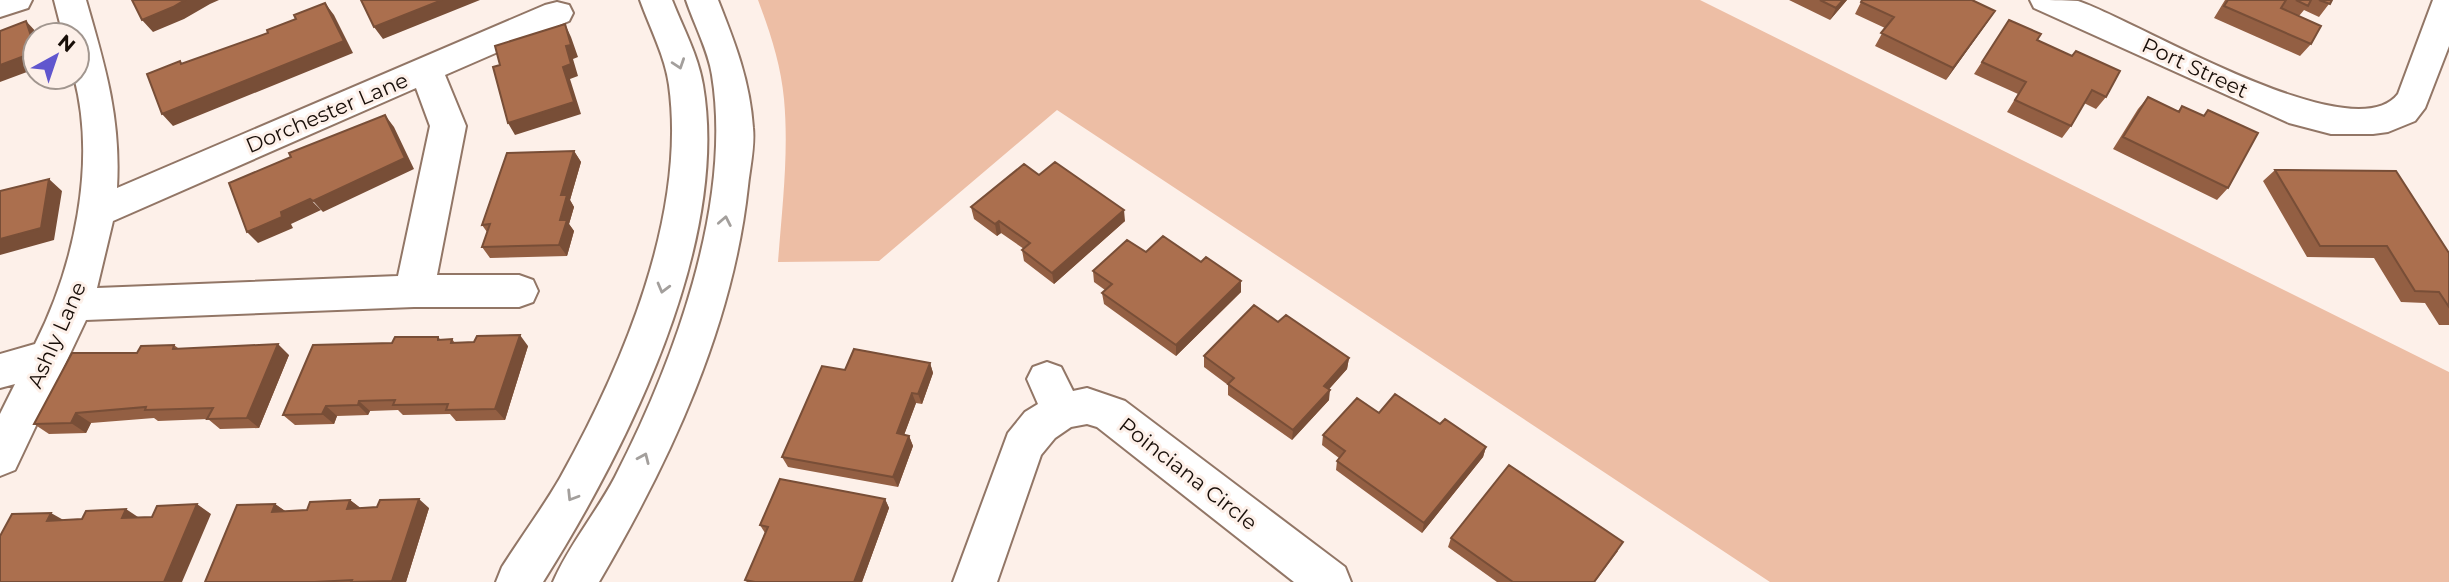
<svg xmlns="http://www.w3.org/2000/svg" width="2449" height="582" viewBox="0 0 2449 582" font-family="Montserrat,sans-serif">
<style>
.green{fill:#edbea5}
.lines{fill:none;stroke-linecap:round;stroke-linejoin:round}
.minor-casing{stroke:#927666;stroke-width:4}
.minor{fill:#fff;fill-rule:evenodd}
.wall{fill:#935f43}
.shaded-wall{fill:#784e37}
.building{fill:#ab6f4e;stroke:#784e37;stroke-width:2}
.oneway{stroke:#a39f9c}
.labels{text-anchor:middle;stroke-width:6;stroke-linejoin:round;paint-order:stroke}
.street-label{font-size:21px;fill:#180e08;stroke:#fdf0e9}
</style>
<rect width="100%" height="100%" fill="#fdf0e9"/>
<path class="green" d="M758 0H1700L2449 372V582H1770L1057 110 879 261 778 262C782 209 789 153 784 99 781 65 770 32 758 0Z"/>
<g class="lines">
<defs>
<path id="minor" d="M0 0H32L28 8 0 17Z
M54 0H86C105 66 121 118 117 188L545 5 557 2 569 5 573 13 569 21 445 75 466 126 437 275H519L533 280 538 291 533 302 519 307H414L86 320 15 470 0 476V414L15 384 0 388V354L35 344C74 267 97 163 74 77H77V35H63ZM416 88 430 126 398 276 97 288 113 221Z
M640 0H672C683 28 698 55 703 85 730 244 626 450 543 582H496L502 567C521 537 542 509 560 478 622 367 687 215 669 85 665 56 650 28 640 0Z
M686 0H718C735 43 750 81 753 128 755 146 750 167 748 186 733 327 670 461 599 582H553C569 545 596 513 615 477 673 364 733 204 712 75 708 50 694 24 686 0Z
M2030 0C2044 0 2064 0 2078 1 2136 20 2352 153 2398 94L2433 0H2449V46L2425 108 2415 121 2388 132 2373 134H2331L2289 123 2034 8Z
M1047 362 1061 367 1073 391 1087 388 1125 401 1345 567 1351 582H1294L1097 427 1087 424 1071 427 1055 438 1041 455 997 582H953L1008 433 1025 412 1038 404 1027 379 1033 367Z"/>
</defs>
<use href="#minor" class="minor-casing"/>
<use href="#minor" class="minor"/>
</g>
<path class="wall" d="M1789 0H1847L1830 20Z
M1862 0 1995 11 1946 80 1875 46 1885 28 1855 14Z
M2225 0H2332L2319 17 2304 10 2299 16 2311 44 2300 56 2214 18Z
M2009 20 2037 40 2106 97 2096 109 2084 103 2071 126 2062 138 2007 112 2018 94 1974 74Z
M2148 97 2178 111 2182 106 2203 116 2208 110 2228 188 2217 200 2113 149 2138 109Z
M574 151 581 162 570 200 574 207 569 224 574 231 567 256 490 258 482 247 487 232 482 225Z
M2275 170 2449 253V325H2439L2425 303 2401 302 2374 258 2307 257 2263 181Z
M1039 175 1125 221 1054 284 1024 261 1022 250 1024 249 1001 233 997 236 974 219 971 207Z
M1146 252 1241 292 1176 356 1104 304 1102 293 1105 290 1094 282 1093 271Z
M1278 322 1349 358 1347 369 1329 389V400L1292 440 1228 395V385L1204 367V356Z
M438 337 441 340 452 339 455 343 528 346 505 420 456 421 450 414 403 415 398 410 370 411 368 415 337 416 334 424 295 425 283 415 392 343Z
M174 345 178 348 289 355 259 428 220 429 208 419 158 421 154 418 91 423 86 433 49 434 34 424 137 353Z
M930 363 933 373 922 404 916 403 904 435 909 436 913 446 898 487 788 467 782 457Z
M1379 413 1440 424 1486 447 1483 457 1422 533 1336 470 1337 461 1339 458 1322 445 1323 435Z
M885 499 889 508 862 582H747L745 580 765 533 760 525Z
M350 500 360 508H429L406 582H205L275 504 285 511 307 510Z
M1451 538 1618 551 1595 582H1497L1448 547Z"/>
<path class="shaded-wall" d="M185 0H219L210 4 184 19 153 32 142 20Z
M442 0H480L383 39 374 27Z
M1843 0H1847L1830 20 1836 8Z
M325 3 334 15 353 53 173 126 162 114Z
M1995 11 1987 23 1946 80 1953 68Z
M26 21 39 35H35V48Z
M565 24 571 37 578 57 573 59 578 76 570 79 581 114 515 135 508 123 563 67 566 46Z
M35 52V69L0 82V65Z
M385 115 394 127 414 169 323 212 313 201Z
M574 151 581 162 570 200 574 207 569 224 574 231 567 256 559 245 561 195Z
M49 179 62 191 54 240 0 255V239Z
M310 199 321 210 291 224 293 228 258 243 247 232 281 212Z
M1124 210 1125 221 1054 284 1052 273Z
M999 221 1001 233 997 236 995 224Z
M1241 281V292L1176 356V345Z
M520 335 528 346 505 420 495 409Z
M278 344 289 355 259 428 247 418Z
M1349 358 1347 369 1323 396 1324 386Z
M930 363 933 373 922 404 918 394Z
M1330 390 1329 400 1292 440 1293 430Z
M912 393 916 403 901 443 897 433Z
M359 401 370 411 368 415 358 405Z
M326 406 337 416 334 424 322 414Z
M76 413 91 423 86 433 71 423Z
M909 436 913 446 898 487 893 477Z
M1486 447 1483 457 1422 533 1424 523Z
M419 499 429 508 406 582H394L392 581Z
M885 499 889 508 862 582H854Z
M350 500 362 509H347Z
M197 504 211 514 182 582H164Z
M275 504 288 513 272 512Z
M126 509 141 519 122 518Z
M51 513 67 522 47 521Z"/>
<path class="building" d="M132 0H185L173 7 142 20Z
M361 0H442L374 27Z
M1820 0H1843L1836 8Z
M1862 0H1972L1995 11 1953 68 1881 33 1894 17 1861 2Z
M2228 0H2286L2281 8 2321 26 2311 44 2224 6Z
M2296 0H2311L2308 6Z
M2319 0H2332L2330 4Z
M325 3 344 41 162 114 147 74 180 61 181 64 268 33 267 30 296 19 294 15Z
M2009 20 2041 34 2037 40 2072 56 2076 51 2120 71 2106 97 2092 90 2071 126 2015 100 2026 82 1982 62Z
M26 21 35 48V52L0 65V31Z
M565 24 571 45 566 46 571 64 563 67 574 102 508 123 493 67 500 65 495 46Z
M2148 97 2179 112 2182 106 2204 116 2208 110 2258 133 2228 188 2123 137Z
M385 115 405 158 313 201 310 199 281 212 282 217 247 232 229 183 291 157 289 153Z
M574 151 561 195H567L560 220H567L559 245 482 247 490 224 482 225 507 153Z
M1055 162 1124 210 1052 273 1022 250 1030 243 999 221 995 224 971 207 1024 164 1039 175Z
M2275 170 2396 171 2449 253V307L2439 292 2415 291 2387 246H2320Z
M49 179 41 228 0 239V191Z
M1163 236 1201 262 1206 257 1241 281 1176 345 1102 293 1112 284 1093 271 1127 240 1146 252Z
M1254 305 1278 322 1286 315 1349 358 1324 386 1330 390 1293 430 1228 384 1234 378 1204 356Z
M520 335 495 409 446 410 448 404 393 405 395 400 359 401 358 405 326 406 322 414 283 415 313 345 392 343 395 337H438V340L452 339 451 343 474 342 477 336Z
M278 344 247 418 207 419 213 408 145 410 146 407 76 413 71 423 34 424 72 353H137L141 346 174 345 173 349Z
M854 349 930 363 918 394 912 393 897 433 909 436 893 477 782 457 822 366 845 370Z
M1395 394 1440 424 1445 419 1486 447 1424 523 1337 461 1345 451 1323 435 1357 398 1379 413Z
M1509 465 1623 542 1594 582H1513L1451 538Z
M780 479 885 499 854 582H755L745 580 768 527 760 525Z
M419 499 392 581 351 582 352 580 315 582H205L237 505 275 504 272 512 307 510 310 502 350 500 347 509 377 507 380 500Z
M197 504 164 582H0V536L12 514 51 513 47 521 82 519 86 511 126 509 122 518 152 517 157 506Z"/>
<defs><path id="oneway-chevron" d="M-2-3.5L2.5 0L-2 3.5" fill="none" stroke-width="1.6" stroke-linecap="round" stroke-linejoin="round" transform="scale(1.75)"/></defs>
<g class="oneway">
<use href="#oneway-chevron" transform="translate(679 64) rotate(71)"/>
<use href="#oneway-chevron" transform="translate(725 221) rotate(-79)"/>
<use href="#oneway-chevron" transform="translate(663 288) rotate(105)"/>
<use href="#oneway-chevron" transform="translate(644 458) rotate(-66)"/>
<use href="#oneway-chevron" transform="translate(572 496) rotate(122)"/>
</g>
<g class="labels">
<g class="street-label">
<text transform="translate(2195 68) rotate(25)" y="7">Port Street</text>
<text transform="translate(327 113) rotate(-23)" y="7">Dorchester Lane</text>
<text transform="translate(57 335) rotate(-66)" y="7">Ashly Lane</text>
<text transform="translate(1188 474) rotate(38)" y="7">Poinciana Circle</text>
</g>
</g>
<g transform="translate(56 56) rotate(40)"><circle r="33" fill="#fdf0e9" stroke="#a1968f" stroke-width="2"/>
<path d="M0-5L12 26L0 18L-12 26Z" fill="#6056ce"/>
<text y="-10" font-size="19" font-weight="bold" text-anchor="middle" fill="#180e08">N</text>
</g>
</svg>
